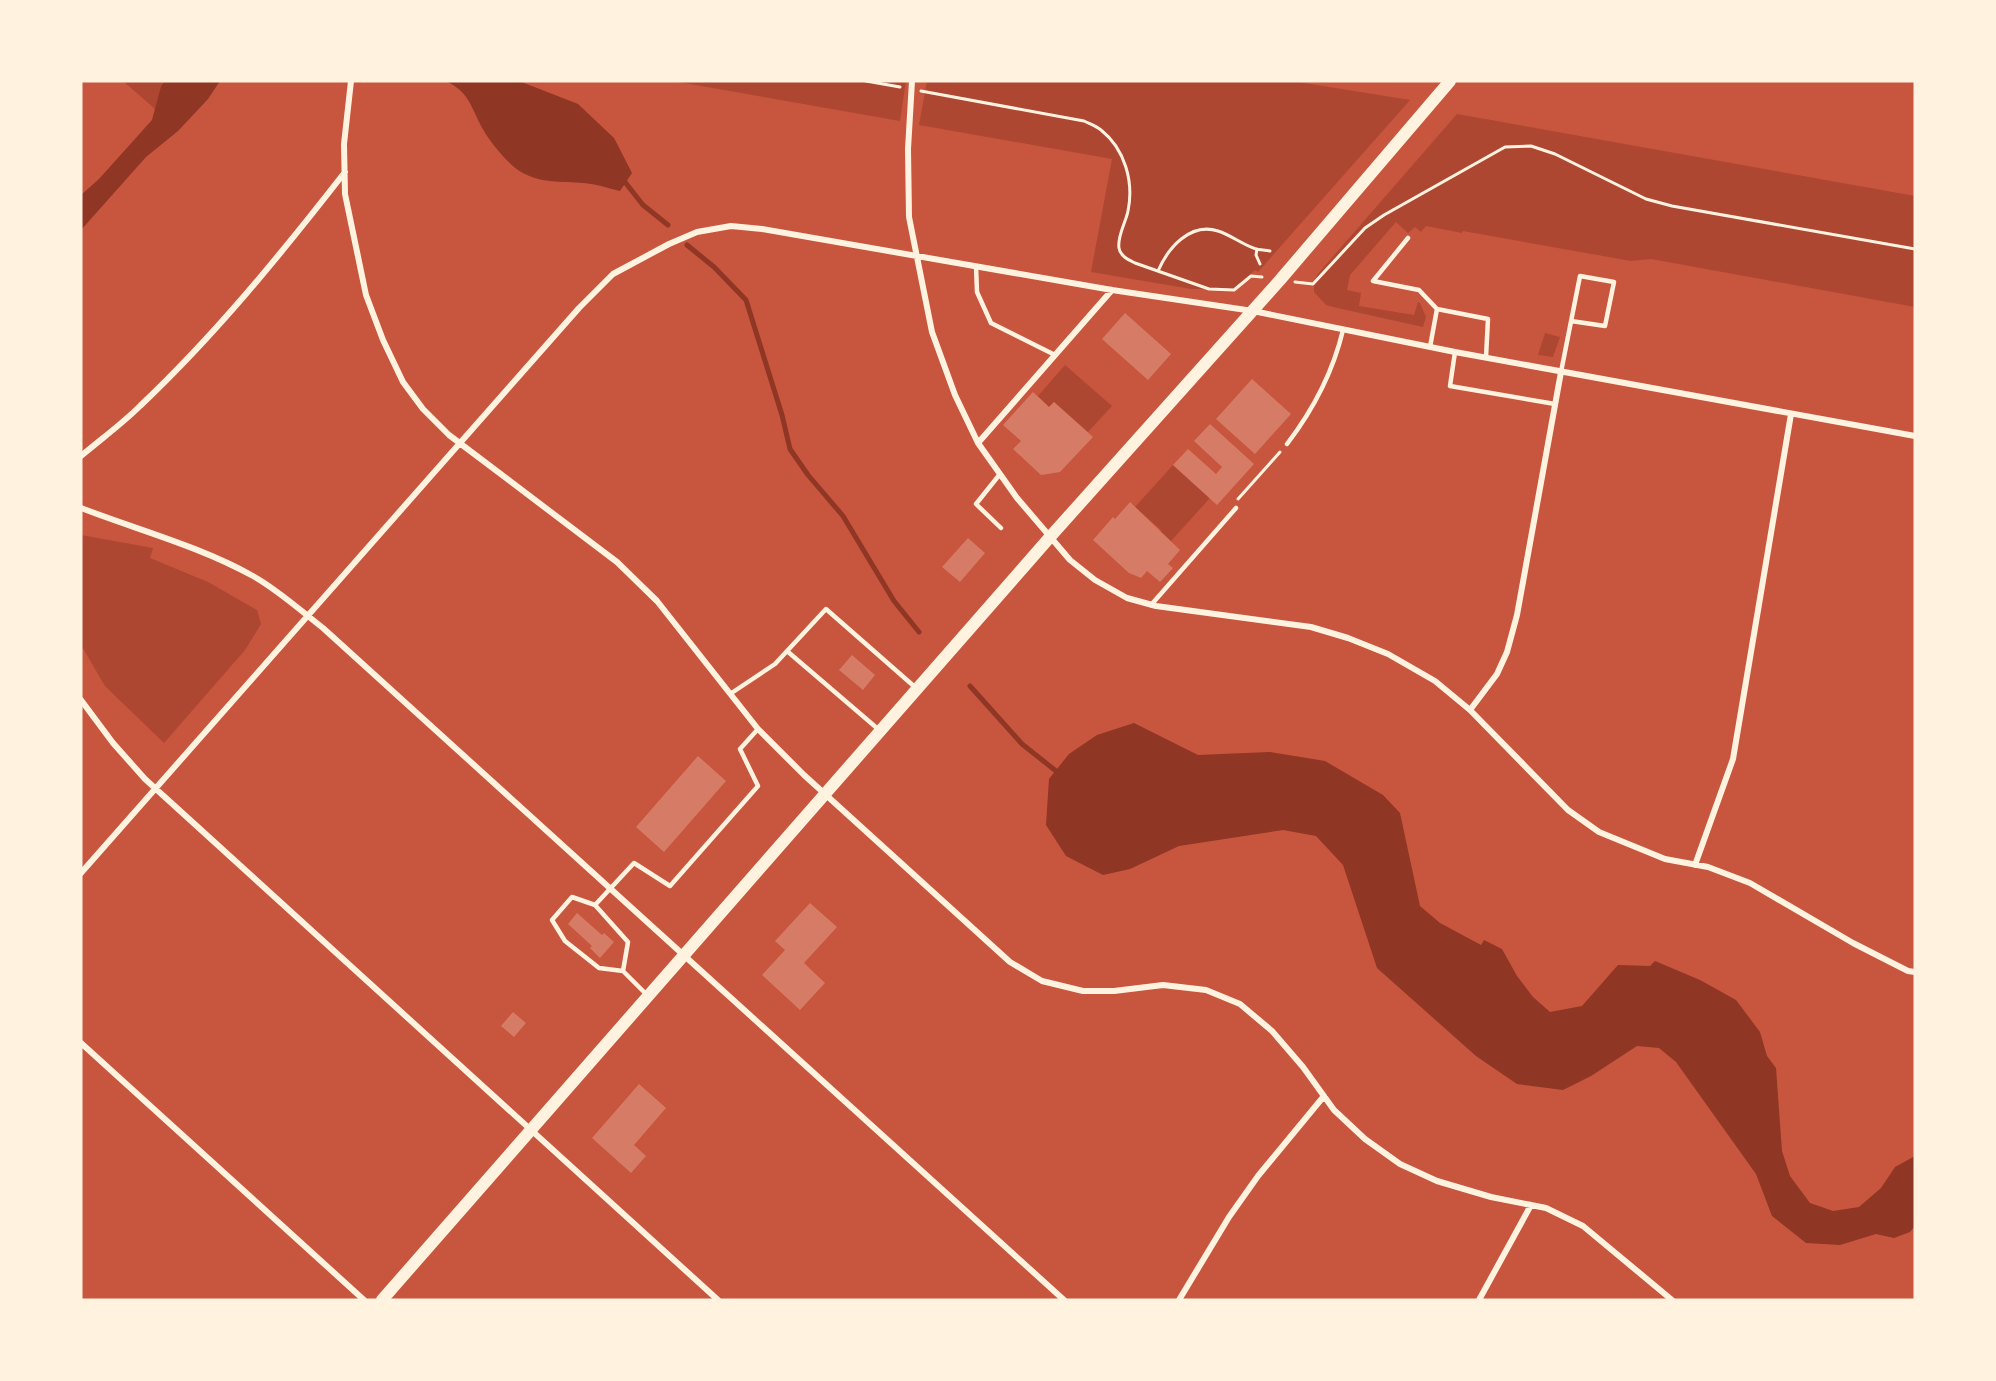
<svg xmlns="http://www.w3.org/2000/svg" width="1996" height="1381" viewBox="0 0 1996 1381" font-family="'Varela Round',sans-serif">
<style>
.green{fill:#ae4732}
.water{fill:#8f3625}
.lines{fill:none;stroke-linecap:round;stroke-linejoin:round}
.stream{stroke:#8f3625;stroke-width:5}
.building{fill:#d67c66}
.path{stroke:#fff3e0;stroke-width:3}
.service{stroke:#fff3e0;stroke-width:4.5}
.minor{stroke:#fff3e0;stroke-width:6}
.secondary{stroke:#fff3e0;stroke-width:12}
</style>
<rect width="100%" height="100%" fill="#c8553d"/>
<path class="green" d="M123 81H165L161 86 155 109Z
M673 81H906L900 121Z
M927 81H1292L1410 100 1258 272 1255 270 1235 289H1191L1091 272 1112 159 919 125Z
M1457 114 1915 196V307L1651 259 1631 261 1463 231 1462 233 1426 226 1421 232 1415 227 1408 233 1396 222 1350 275 1347 290 1361 293 1359 306 1414 315 1418 302 1420 303 1426 317 1423 327 1333 307 1326 305 1314 292V282L1317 275Z
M1545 333 1560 337 1553 357 1538 355Z
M1065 365 1112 406 1088 432 1054 402 1049 407 1038 396Z
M1173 465 1210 498 1171 541 1160 532 1161 530 1135 507Z
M81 535 153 548 150 558 208 582 257 610 261 624 245 650 164 743 105 686 81 645Z"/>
<path class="water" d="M165 81H220L208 99 178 131 146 157 81 230V195L99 179 152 120 161 86Z
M446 81H519L578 104 614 138 632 173 620 191C608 188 596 184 584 183 561 181 542 184 521 172 510 166 490 142 484 131 471 109 471 93 446 81Z
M1134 723 1198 755 1270 752 1325 761 1383 795 1400 813 1420 906 1440 923 1481 945 1484 940 1502 949 1517 976 1533 997 1550 1012 1582 1006 1618 965 1650 966 1655 961 1700 980 1736 1000 1760 1032 1767 1056 1776 1068 1782 1151 1790 1176 1810 1203 1833 1211 1859 1207 1881 1188 1895 1167 1915 1156V1226L1910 1232 1894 1238 1876 1234 1840 1245 1806 1243 1772 1216 1756 1174 1676 1062 1659 1048 1637 1046 1591 1076 1563 1090 1517 1084 1476 1056 1377 968 1343 865 1316 836 1283 830 1179 846 1130 869 1103 875 1066 856 1046 825 1049 779 1069 754 1097 735Z"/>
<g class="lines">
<path class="stream" d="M621 177 643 205 668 225
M687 245 714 267 746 300 782 415 790 449 808 475 843 516 894 601 919 632
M970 686 1022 744 1056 771"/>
</g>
<path class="building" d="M1125 313 1171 354 1148 380 1102 339Z
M1252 379 1291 414 1255 454 1216 419Z
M1033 392 1049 407 1054 402 1093 437 1060 472 1041 475 1013 449 1021 441 1003 425Z
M1210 424 1254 464 1217 505 1173 465 1188 449 1216 474 1222 467 1194 441Z
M1130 502 1180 550 1168 564 1173 568 1160 582 1147 571 1141 578 1129 573 1093 540 1113 517 1115 519Z
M968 538 985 553 960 582 942 567Z
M852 655 875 675 863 690 839 670Z
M698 756 726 781 664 852 636 827Z
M810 903 837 927 804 963 825 983 800 1010 762 975 785 950 775 941Z
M577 913 602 935 604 933 614 942 600 958 590 948 592 946 568 924Z
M513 1012 526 1023 514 1037 501 1026Z
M639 1084 666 1108 634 1145 646 1156 631 1173 592 1138Z"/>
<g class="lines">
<path class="path" d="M866 81 900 87
M921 91 1084 121C1090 124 1096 126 1101 130 1125 149 1134 182 1128 211 1126 222 1117 236 1119 248 1120 256 1129 260 1135 263L1209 289 1234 290 1251 276 1262 277
M1257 249 1256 255 1260 264
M1158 271C1168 248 1190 222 1218 231 1231 235 1243 245 1256 249 1260 250 1265 250 1270 251
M1295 282 1313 284 1365 228 1384 215 1505 147 1531 146 1555 154 1646 199 1672 206 1915 249
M1238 499 1280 452"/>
<path class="service" d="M1408 238 1373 281 1419 290 1437 309 1488 319 1486 357
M976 266 977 292 991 323 1055 355
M1430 347 1437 309
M1455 352 1450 386 1555 404
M1561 372 1580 276 1614 282 1605 326 1571 321
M1287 444C1313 410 1333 372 1343 330
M1000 474 976 504 1001 528
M1151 605 1236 508
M787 651 878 729
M730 694 775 664 826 609 916 688
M595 905 634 863 670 886 758 786 740 749 758 729
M623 971 628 942 595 905 572 897 552 920 565 941 599 968 623 971 648 996"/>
<path class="minor" d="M351 81 344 144 345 194 366 295 383 340 403 382 423 409 449 435 617 562 657 601 758 729 804 775 1010 962 1042 981 1083 991H1114L1163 985 1206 990 1240 1004 1272 1031 1303 1067 1334 1110 1365 1139 1400 1164 1437 1181 1491 1197 1546 1208 1583 1226 1672 1300
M912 81 908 149 909 217 932 332 955 395 978 443 1017 498 1070 560 1095 580 1127 598 1156 606 1311 627 1348 638 1388 654 1435 681 1470 710 1568 810 1599 832 1665 859 1708 867 1750 883 1853 943 1908 971 1915 972
M978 443 1112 290
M81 456C101 439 122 424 140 406 216 334 281 254 345 172
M81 508C138 530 199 546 253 576 278 590 300 610 323 628 571 851 816 1077 1064 1300
M81 700 113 743 145 779 718 1300
M1470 710 1497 674 1507 652 1517 615 1561 372
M1695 865 1733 759 1791 414
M81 873 579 308 613 274 669 244 697 232 731 226 762 229 1112 290 1253 311 1455 352 1915 436
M81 1043 364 1300
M1179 1300 1229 1217 1258 1176 1324 1096
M1479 1300 1531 1205"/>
<path class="secondary" d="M382 1300 1050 537 1280 280 1450 81"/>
</g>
<rect width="1996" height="1381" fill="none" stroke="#fff3e0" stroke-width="165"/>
</svg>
